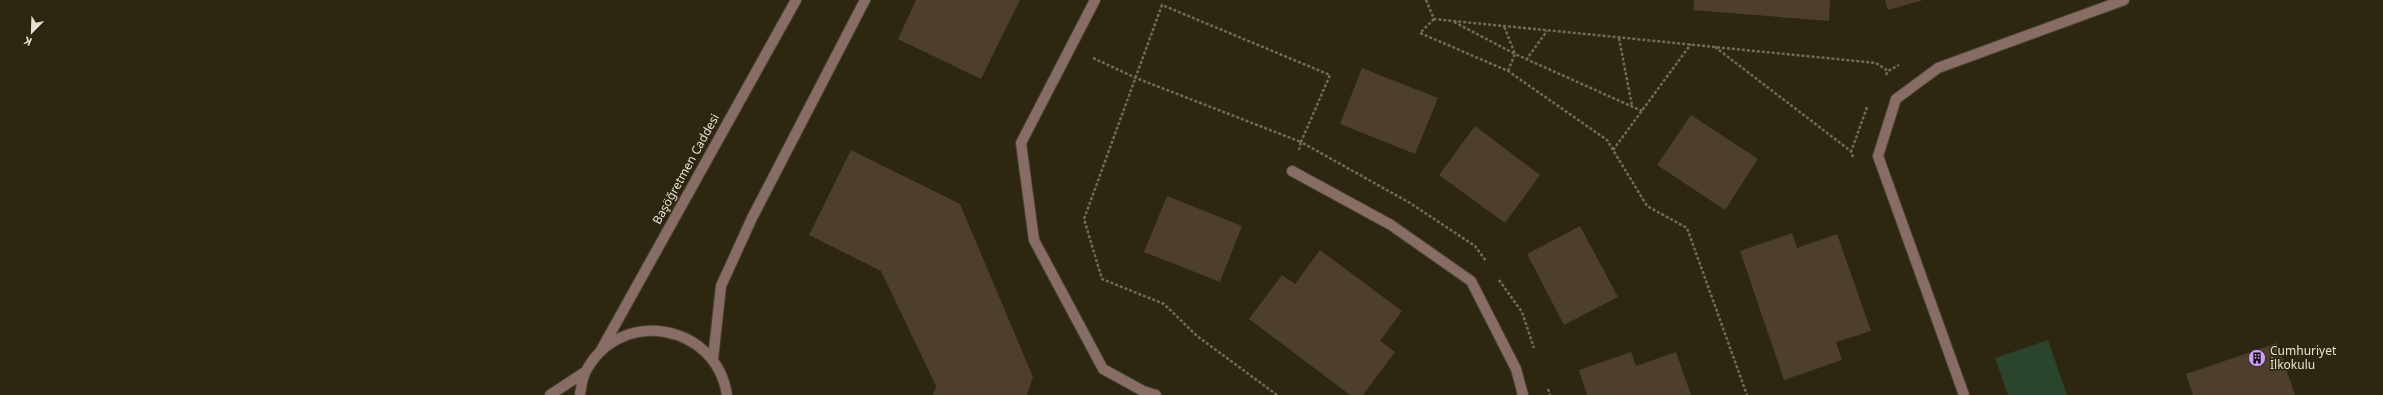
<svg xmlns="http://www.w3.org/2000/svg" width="2383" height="395" viewBox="0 0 2383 395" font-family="'Noto Sans',sans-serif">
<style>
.green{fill:#2b452d}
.building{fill:#4d3f2b}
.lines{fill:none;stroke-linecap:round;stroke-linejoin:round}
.minor-casing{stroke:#4b442f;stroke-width:12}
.path{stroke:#716b58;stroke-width:2.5;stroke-dasharray:3 2;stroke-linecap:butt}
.minor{stroke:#886d66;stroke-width:10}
.labels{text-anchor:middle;stroke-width:3;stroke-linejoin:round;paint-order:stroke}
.street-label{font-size:12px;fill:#e6e2d4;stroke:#2d2610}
.poi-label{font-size:12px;fill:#e6e2d4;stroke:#2d2610;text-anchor:start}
</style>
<rect width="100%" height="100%" fill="#2d2610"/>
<path class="green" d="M2048 340 2067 395H2008L1995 358Z"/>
<path class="building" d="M916 0H1020L981 79 898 39Z
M1694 0H1830L1829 21 1693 10Z
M1885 0H1923L1888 10Z
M1362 68 1438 98 1415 154 1340 124Z
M1691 115 1758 159 1725 210 1657 165Z
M1475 126 1540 175 1505 223 1439 175Z
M851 150 960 204 1033 377 1027 395H933L936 386 881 271 809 235Z
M1167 196 1242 226 1220 282 1144 252Z
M1580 226 1618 297 1564 325 1527 254Z
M1792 233 1797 248 1837 234 1871 331 1836 342 1842 360 1784 380 1740 251Z
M1320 250 1402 311 1380 341 1395 352 1363 395H1350L1249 319 1282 275 1295 284Z
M2277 343 2295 395H2193L2186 374Z
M1631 352 1636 366 1676 352 1691 395H1587L1579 370Z"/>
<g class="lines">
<defs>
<path id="minor" d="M1095 0 1021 143 1034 240 1103 369 1143 391 1156 395
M1292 171 1391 225 1471 281 1516 369 1523 395
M600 352 796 0
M713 359 721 286 752 218 865 0
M550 395 585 372
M580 395C581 388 582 378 586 371 620 307 716 323 727 395
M1964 395 1878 156 1896 99 1938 68 2124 0"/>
</defs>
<use href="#minor" class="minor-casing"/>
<path class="path" d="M1426 0 1434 19 1876 63 1888 71
M1434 19 1420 33 1508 71 1607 140 1647 206 1687 228 1747 395
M1454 22 1515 54 1504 26
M1619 38 1632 106
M1715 47 1852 152
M1093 58 1136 78 1301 142 1299 150
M1526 60 1547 31
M1508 71 1515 54 1642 111
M1886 75 1888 71 1899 65
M1613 150 1691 44
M1853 157 1851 152 1867 107
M1499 280 1522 312 1534 348
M1548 389 1550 395
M1277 395 1197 336 1164 304 1102 279 1084 219 1162 5 1330 75 1301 142 1410 203 1475 246 1486 261"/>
<use href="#minor" class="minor"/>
</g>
<defs>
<symbol id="building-disc" viewBox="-11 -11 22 22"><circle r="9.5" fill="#d39cfc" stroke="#2d2610"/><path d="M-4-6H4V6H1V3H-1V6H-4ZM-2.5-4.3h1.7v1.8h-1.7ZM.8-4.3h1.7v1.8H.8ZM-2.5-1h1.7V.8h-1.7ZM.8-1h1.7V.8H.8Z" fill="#111"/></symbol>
</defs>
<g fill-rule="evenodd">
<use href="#building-disc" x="2247" y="348" width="20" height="20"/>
</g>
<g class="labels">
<g class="street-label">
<text transform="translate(686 169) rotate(-61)" y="4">Başöğretmen Caddesi</text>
</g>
<g class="poi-label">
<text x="2270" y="355">Cumhuriyet<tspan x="2270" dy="14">İlkokulu</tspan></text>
</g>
</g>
<g transform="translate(32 32) rotate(203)" stroke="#2d2610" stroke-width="3" paint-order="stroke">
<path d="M0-3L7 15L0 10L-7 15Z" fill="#e6e2d4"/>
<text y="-6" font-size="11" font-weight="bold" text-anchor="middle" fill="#e6e2d4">K</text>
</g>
</svg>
